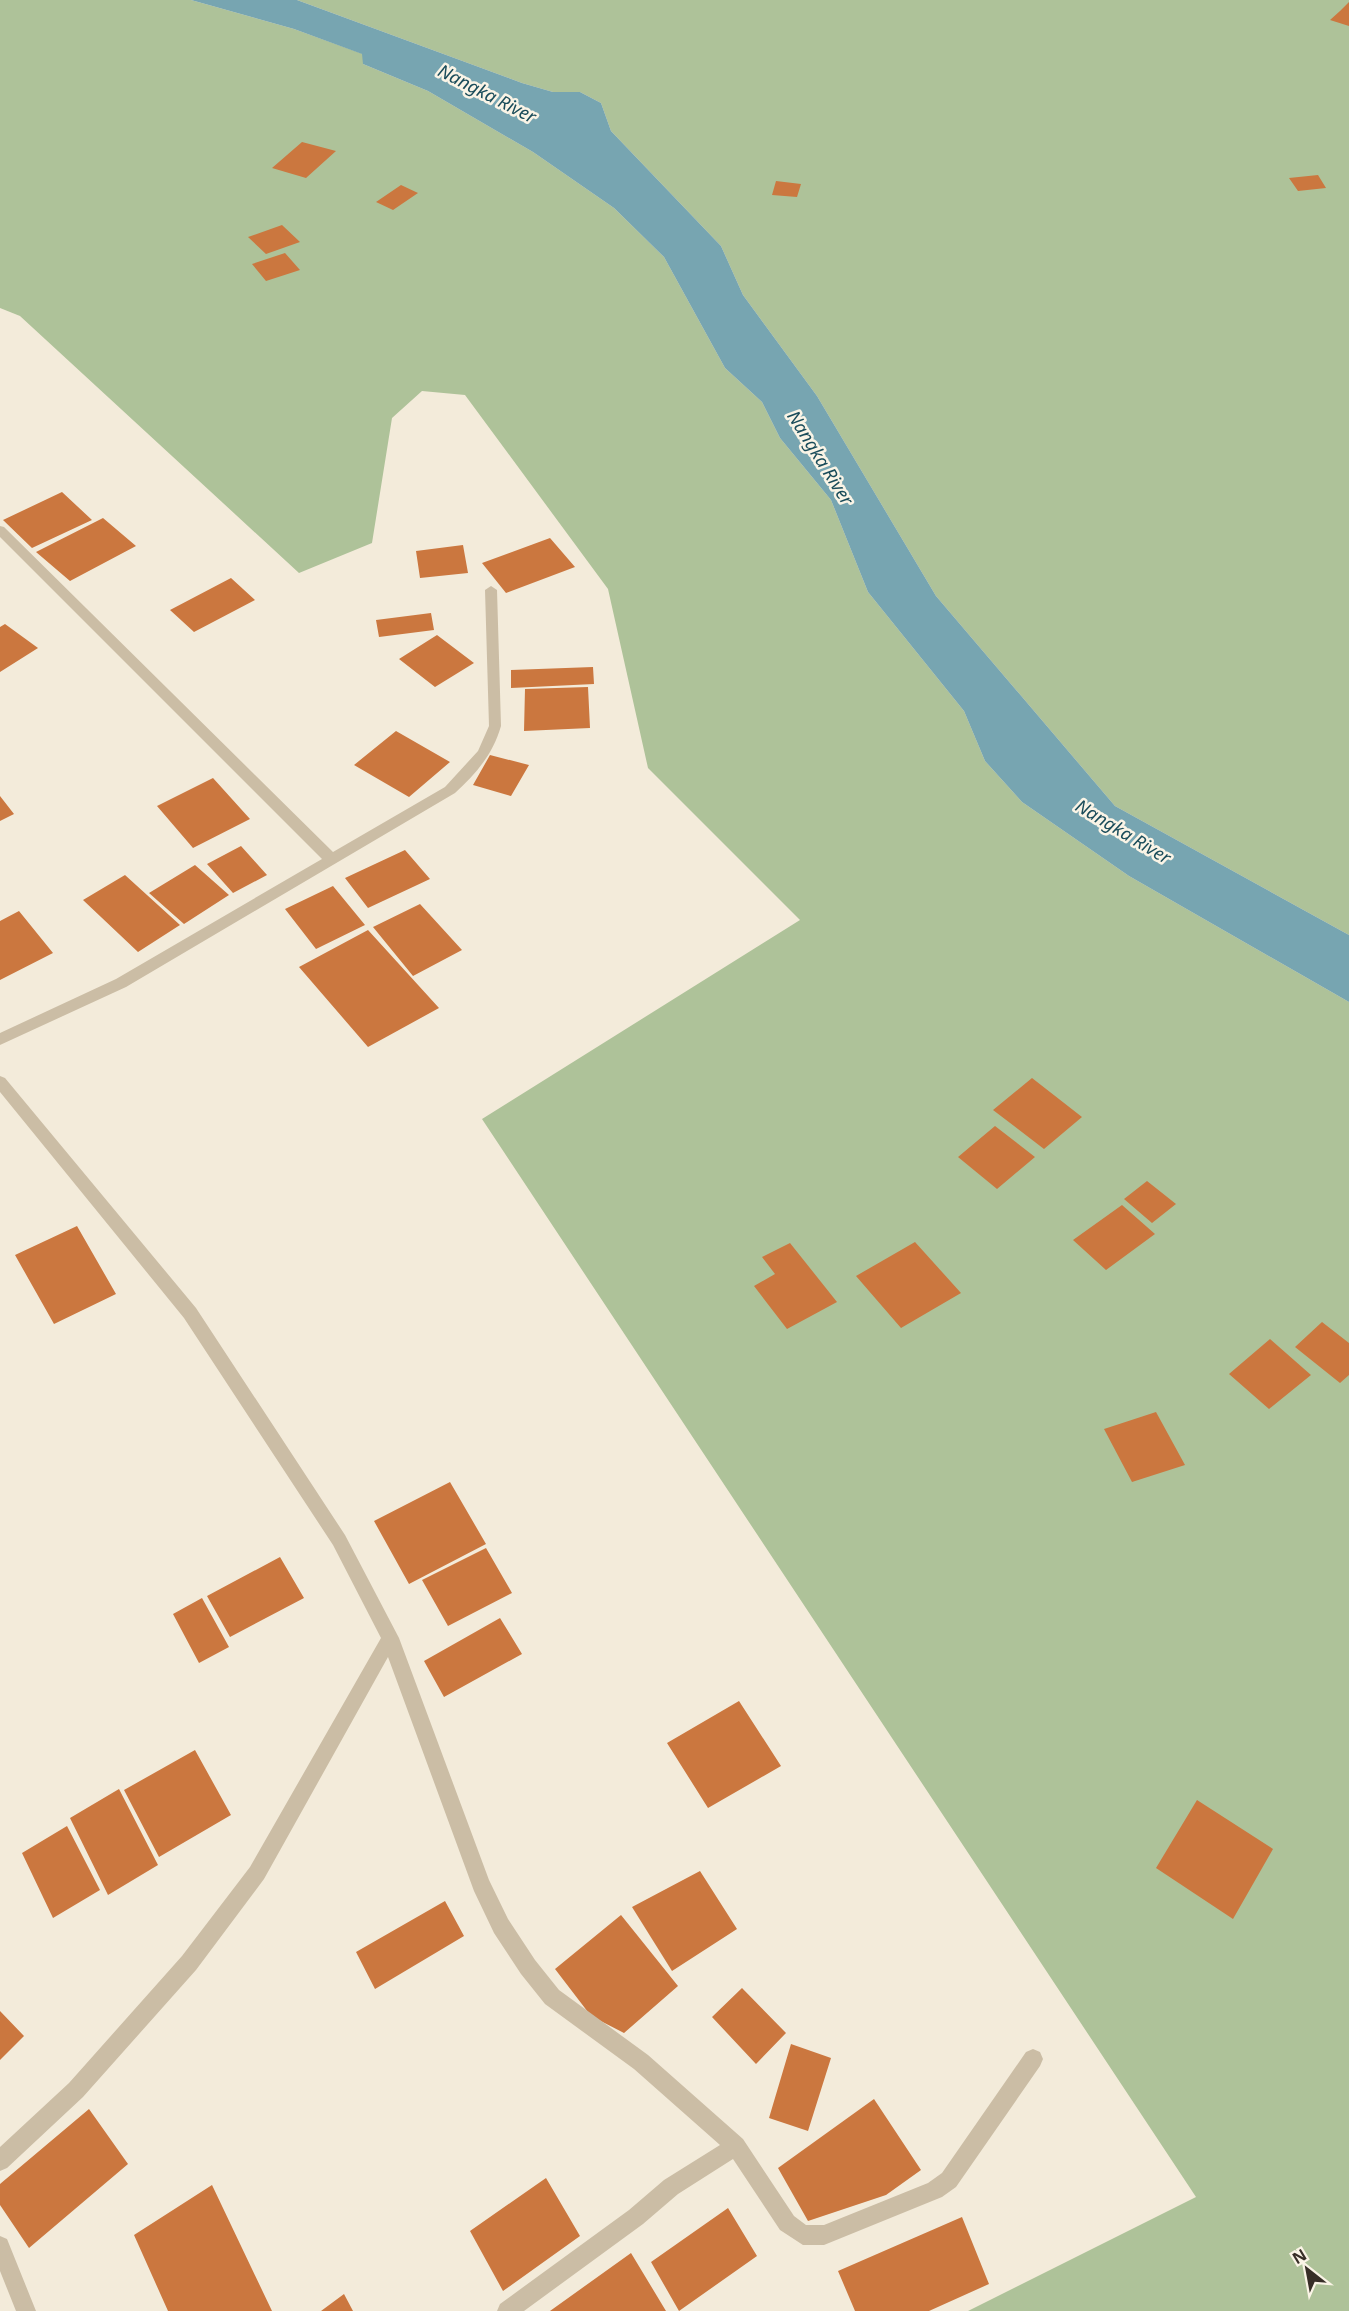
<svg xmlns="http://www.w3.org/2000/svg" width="1349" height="2311" viewBox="0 0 1349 2311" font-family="'Noto Sans',sans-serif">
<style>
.green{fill:#aec299}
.water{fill:#77a5b1}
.building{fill:#cb773f}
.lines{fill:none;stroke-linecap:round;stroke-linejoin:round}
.street{fill:#cbbda5;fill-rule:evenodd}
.labels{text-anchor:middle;stroke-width:5;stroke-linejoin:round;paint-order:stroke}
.far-water-label{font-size:18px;font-style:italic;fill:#1a4c5a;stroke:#faf4e6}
</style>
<rect width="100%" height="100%" fill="#f3ebda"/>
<path class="green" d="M0 0H191L294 29 363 54V64L428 91 533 152 614 208 664 257 725 368 762 402 780 438 831 500 868 592 964 711 985 761 1022 802 1129 876 1349 1002V2311H968L1196 2197 482 1119 800 920 648 768 608 589 465 395 422 391 392 418 372 543 299 573 20 316 0 308Z
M297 0H1349V935L1115 806 936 596 817 396 743 295 721 246 611 131 601 103 580 92H553L522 83Z"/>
<path class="water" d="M191 0H297L522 83 553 92H580L601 103 611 131 721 246 743 295 817 396 936 596 1115 806 1349 935V1002L1129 876 1022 802 985 761 964 711 868 592 831 500 780 438 762 402 725 368 664 257 614 208 533 152 428 91 363 64 362 54 294 29Z"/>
<path class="building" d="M1349 2V26L1330 20 1340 11Z
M302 142 336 151 306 178 272 168Z
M1318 175 1326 188 1298 191 1289 178Z
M776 181 801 184 797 197 772 195Z
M401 185 418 193 393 210 376 202Z
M282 225 300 242 266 254 248 237Z
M285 253 300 270 266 281 252 264Z
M62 492 92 520 32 548 3 520Z
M103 518 136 546 70 581 36 552Z
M550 538 575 567 506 593 482 563Z
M463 545 468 573 420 578 416 551Z
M231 578 255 600 194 632 170 610Z
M431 613 434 630 379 637 376 620Z
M5 624 38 648 0 672V627Z
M437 635 474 663 435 687 399 659Z
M593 667 594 684 511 688V670Z
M588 687 590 728 524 731 525 689Z
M396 731 450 762 409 797 354 765Z
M490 755 529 765 511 796 473 785Z
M213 778 250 819 193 848 157 806Z
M0 796 14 814 0 821Z
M241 846 267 875 233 893 207 864Z
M405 850 430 879 368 908 345 878Z
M195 865 229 895 184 924 149 893Z
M125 875 180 925 138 952 83 900Z
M333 886 365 925 316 949 285 909Z
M420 904 462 950 413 976 373 927Z
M19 911 53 953 0 980V921Z
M368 930 439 1008 368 1047 299 967Z
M1032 1078 1082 1117 1044 1149 993 1110Z
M995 1126 1035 1157 997 1189 958 1157Z
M1147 1181 1176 1204 1152 1223 1124 1199Z
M1122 1205 1155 1234 1106 1270 1073 1240Z
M77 1226 116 1294 54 1324 15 1255Z
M915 1242 961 1293 901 1328 856 1276Z
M790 1243 837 1302 787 1329 754 1286 775 1274 762 1257Z
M1322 1322 1349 1343V1375L1340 1383 1295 1347Z
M1270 1339 1311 1375 1269 1409 1229 1374Z
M1156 1412 1185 1465 1132 1482 1104 1429Z
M450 1482 486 1544 409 1584 374 1521Z
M486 1548 512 1593 448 1626 422 1580Z
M280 1557 304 1598 230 1637 207 1596Z
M202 1598 229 1647 199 1663 173 1614Z
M500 1618 522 1654 444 1697 424 1661Z
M739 1701 781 1766 708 1808 667 1743Z
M195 1750 231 1815 159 1857 124 1790Z
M119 1789 158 1865 108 1895 70 1818Z
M1197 1800 1273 1849 1233 1919 1156 1868Z
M67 1826 100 1890 53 1918 22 1853Z
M700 1871 737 1929 672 1971 632 1907Z
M445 1901 464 1936 375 1989 356 1952Z
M621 1915 678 1986 624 2033 591 2016 555 1969Z
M742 1988 786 2033 756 2064 712 2017Z
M0 2011 24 2036 0 2060Z
M791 2044 831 2058 808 2131 769 2118Z
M874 2099 921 2170 886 2195 808 2221 778 2168Z
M89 2109 128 2164 29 2248 0 2205V2184Z
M546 2178 580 2236 503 2291 470 2231Z
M212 2185 272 2311H168L134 2235Z
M728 2208 757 2256 679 2311 651 2262Z
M962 2217 989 2284 929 2311H855L838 2271Z
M631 2253 666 2311H550Z
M344 2294 353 2311H321Z"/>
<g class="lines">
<path class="street" d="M0 526 4 527 333 852 445 787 478 751 489 726 485 590 491 586 497 590 501 726C493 754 476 774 455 793L126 987 0 1045V1033L116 979 322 859 0 537Z
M0 1076 5 1078 196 1308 345 1535 399 1638 489 1880 508 1919 535 1960 559 1990 648 2055 743 2139 794 2216 806 2225H824L928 2183 942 2173 1026 2052 1033 2049 1040 2052 1043 2059 1040 2066 956 2187 942 2197 824 2245H803L780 2230 733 2159 678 2194 643 2224 524 2311H497L500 2304 629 2210 664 2180 720 2145 634 2069 545 2004 521 1974 494 1933 474 1891 388 1657 264 1879 196 1970 83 2097 7 2168 0 2171V2147L69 2083 182 1956 250 1867 381 1638 333 1545 184 1318 0 1092Z
M0 2236 7 2239 36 2311H16L0 2271Z"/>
</g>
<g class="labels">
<g class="far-water-label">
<text transform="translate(487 94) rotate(27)" y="6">Nangka River</text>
<text transform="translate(820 458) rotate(58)" y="6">Nangka River</text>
<text transform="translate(1123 832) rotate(31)" y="6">Nangka River</text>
</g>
</g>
<g transform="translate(1307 2269) rotate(329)" stroke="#faf4e6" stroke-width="4.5" paint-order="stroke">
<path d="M0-4.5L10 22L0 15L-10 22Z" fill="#372e27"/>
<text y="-9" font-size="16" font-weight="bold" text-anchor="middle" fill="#372e27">N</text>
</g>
</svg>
